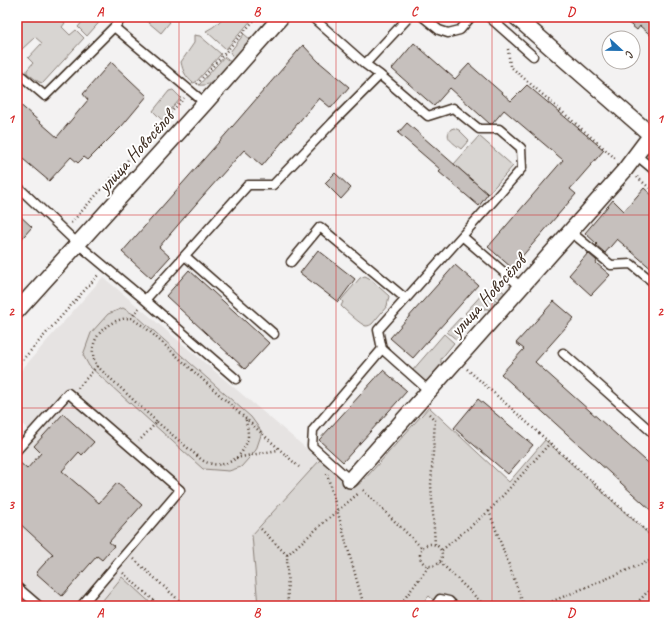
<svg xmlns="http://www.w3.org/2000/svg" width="671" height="623" viewBox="0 0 671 623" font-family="Caveat,sans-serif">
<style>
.built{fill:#e6e3e2;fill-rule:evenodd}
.green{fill:#d8d5d2;stroke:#8a8078}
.building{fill:#c6c0bd;stroke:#3b2a1e}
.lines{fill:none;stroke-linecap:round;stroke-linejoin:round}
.service-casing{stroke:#3b2a1e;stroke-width:11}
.minor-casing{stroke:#3b2a1e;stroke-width:18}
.path{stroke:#3b2a1e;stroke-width:2.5;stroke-dasharray:1 3;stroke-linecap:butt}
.service{stroke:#fff;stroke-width:8}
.minor{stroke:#fff;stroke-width:15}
.grid{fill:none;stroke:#d62828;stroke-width:1;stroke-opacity:0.55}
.labels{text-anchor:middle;stroke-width:4;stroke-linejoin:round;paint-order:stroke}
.street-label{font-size:19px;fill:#3b2a1e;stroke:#fff}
.neatline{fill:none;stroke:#d62828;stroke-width:1.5}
.grid-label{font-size:13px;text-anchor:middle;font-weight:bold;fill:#d62828}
</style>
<rect width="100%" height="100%" fill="#f3f2f2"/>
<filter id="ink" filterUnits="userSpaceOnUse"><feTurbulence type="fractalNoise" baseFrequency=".025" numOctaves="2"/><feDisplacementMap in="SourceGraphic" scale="8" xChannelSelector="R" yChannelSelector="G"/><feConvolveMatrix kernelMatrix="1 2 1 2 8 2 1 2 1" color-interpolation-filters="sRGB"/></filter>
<g filter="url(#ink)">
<path class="built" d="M103 277 320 460 252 535 258 606H17V521L53 554 93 552 102 560 114 547 105 538 115 528 119 531 142 505 117 483 99 503 62 471 79 452 82 454 94 442 63 414 34 446 41 453 27 469 17 466V450L32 433 17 419V375ZM123 308 138 317 251 417 262 432 108 314Z"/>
<path class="green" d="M18 17H47L51 20 54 17H58L65 23 62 27 70 35 76 30 84 38 43 83 39 82 27 73V70L33 63 28 58 42 43 35 37 21 50 17 46 20 27 17 18Z
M79 17H104L87 36 78 27 83 21Z
M142 17H164L170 22 161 33Z
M225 17H254L226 49 206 31 213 27Z
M244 34 251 40 235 60 230 52Z
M194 35 200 36 221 54 196 82 193 83C186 77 183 72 181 62L194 43Z
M224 57 231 62C223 72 214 87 199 85Z
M173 90 181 98 162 120 153 111 169 91Z
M454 128 459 130 469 140 461 149C454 143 443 138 451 129Z
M479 136 513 166 488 194 454 164Z
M365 276 369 278 389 296 387 306 372 324C370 325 369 326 366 326 361 325 345 310 341 306L343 302 341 300 360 278Z
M496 285 507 295 504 303 488 289Z
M485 291 502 305 494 314 488 309H479L470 318 465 313Z
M123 308 138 317 251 417 262 432 256 450 241 467 229 471 203 469 89 366 83 355 91 333 108 314Z
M461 317 469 325 457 340 447 332Z
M444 334 454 343 441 359V363L445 367 431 382 425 381 412 371Z
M429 407 509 482 545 440 651 536 654 532V606H440L429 596 420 606H258L252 535 320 460 354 488 363 481Z
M122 577 154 606H98Z"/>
<path class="building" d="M621 17H654V38L640 26 637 30Z
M414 43 455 79 469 64 511 101 527 85 604 150 570 189 576 194 512 268 488 247 563 160 504 110 492 124H490L450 88 434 106 392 69Z
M303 45 318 61 349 87 331 108 319 98 262 166 244 150 202 197 159 247 170 257 151 278 122 252 226 134Z
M111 62 147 96 122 126 88 160 84 157 78 163 71 157 49 181 17 154V102L57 137 88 100 83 94Z
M407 123 488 194 479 206 439 172 441 170 398 133Z
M335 173 351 188 341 199 325 183Z
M644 188 654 197V271L617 239 605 253 596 245 597 244 585 233 613 200 624 211Z
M17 213 32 227 17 244Z
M318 250 355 279 338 302 300 273Z
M588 253 597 261 596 263 610 275 591 295 569 275Z
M455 265 478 285 413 358 390 338Z
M189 270 269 343 245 369 166 296Z
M554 301 574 318 535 362 654 468V513L501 374 524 349 516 343Z
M383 370 407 391 343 462 319 440Z
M478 399 533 445 508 474 454 428Z
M63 414 94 442 82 455 79 452 62 471 99 503 117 483 142 505 109 542 114 546 102 560 97 556 62 596 36 573 53 554 17 521V460L27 469 41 453 34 446Z"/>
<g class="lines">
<defs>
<path id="service" d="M123 17 114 27 205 103
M312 17 365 64
M423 17 439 30 448 33 460 30 471 17
M489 17 533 56
M17 72 45 96 114 27
M636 155 654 170
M17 186 78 244 145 300 248 185H273L333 122 380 75
M569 233 577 237 611 265 631 264 654 283
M462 236 521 287
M185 256 274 334
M291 262 320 227 406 299
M145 300 236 379
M382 349 429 391
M563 353 654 434
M17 450 68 393 180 490 81 606
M350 480 312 446 313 430 382 349 378 330 496 198 522 168 521 148 499 129H479L453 108 428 116 380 75 365 64 409 17
M17 587 39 606
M435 606 440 599 449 601 454 606"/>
<path id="minor" d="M516 17 651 135 654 134
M17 311 205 103 281 17
M350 480 624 171 651 135"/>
</defs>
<use href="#service" class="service-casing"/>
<use href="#minor" class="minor-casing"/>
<path class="path" d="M508 49 510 66 616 159
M197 84 257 17
M637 177 654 192
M71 223 184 98
M139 308 131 318C107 318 83 342 97 366L157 422 139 441
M131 318 146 328 299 467
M17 366 99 274
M467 369 550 443 654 538
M78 388 97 366
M429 414 435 420 431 485 435 544
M157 422 202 460C222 472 245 459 248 436 248 430 247 425 246 420
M236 458 278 450
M327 474 364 606
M363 490 422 548
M489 511 524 606
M261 529 287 555 288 606
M420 555a11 11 0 1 1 22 0a11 11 0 1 1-22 0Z
M442 550 489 511 550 443
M287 555 337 511 359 493
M134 559 185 606
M440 562 485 606
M123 573 160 606
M399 606 429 566
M541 606 654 559
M634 606 654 585"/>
<use href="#service" class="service"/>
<use href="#minor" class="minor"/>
</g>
</g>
<path class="grid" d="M179 17V606M336 17V606M492 17V606M17 215H654M17 408H654"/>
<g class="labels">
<g class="street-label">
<text transform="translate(135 151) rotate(-48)" y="7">улица Новосёлов</text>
<text transform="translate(487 295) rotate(-48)" y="7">улица Новосёлов</text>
</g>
</g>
<rect width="671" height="623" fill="none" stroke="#fff" stroke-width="44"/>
<g transform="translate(621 50) rotate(112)"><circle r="19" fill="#ffffff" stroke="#b1aaa5"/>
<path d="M0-3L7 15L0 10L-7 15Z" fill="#1f6fb2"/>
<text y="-6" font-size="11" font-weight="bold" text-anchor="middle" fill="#3b2a1e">С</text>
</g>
<rect x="22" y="22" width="627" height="579" class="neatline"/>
<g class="grid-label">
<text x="100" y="16">A</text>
<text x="257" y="16">B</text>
<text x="414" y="16">C</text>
<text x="571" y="16">D</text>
<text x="11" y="123">1</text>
<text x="660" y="123">1</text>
<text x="11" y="316">2</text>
<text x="660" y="316">2</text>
<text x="11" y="509">3</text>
<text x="660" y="509">3</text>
<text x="100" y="617">A</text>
<text x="257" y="617">B</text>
<text x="414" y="617">C</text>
<text x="571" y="617">D</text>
</g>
</svg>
